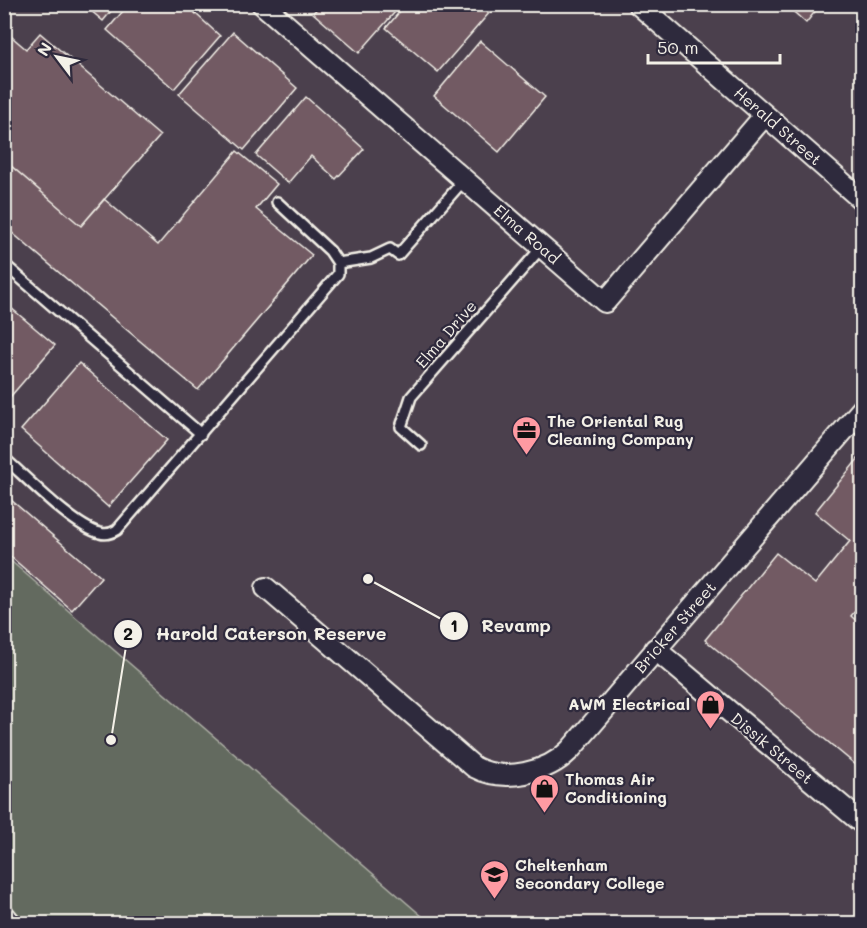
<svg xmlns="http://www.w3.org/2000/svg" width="867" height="928" viewBox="0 0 867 928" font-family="Mali,sans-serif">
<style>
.built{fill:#4c3f4e}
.green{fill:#636b5f;stroke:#acaea4;stroke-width:1.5}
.building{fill:#725a64;stroke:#f4f1e8;stroke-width:1.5}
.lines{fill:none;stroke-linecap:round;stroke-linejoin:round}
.service-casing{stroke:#f4f1e8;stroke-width:14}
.minor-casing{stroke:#f4f1e8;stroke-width:24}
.service{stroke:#2f2a3d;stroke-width:9}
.minor{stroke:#2f2a3d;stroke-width:20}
.labels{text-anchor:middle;stroke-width:4.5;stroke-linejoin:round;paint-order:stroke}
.street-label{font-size:16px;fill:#f4f1e8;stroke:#2f2a3d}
.poi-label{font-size:16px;font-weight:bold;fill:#f4f1e8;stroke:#2f2a3d;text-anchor:start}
.leader{fill:none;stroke:#f4f1e8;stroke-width:2}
.callout-dot{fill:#f4f1e8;stroke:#2f2a3d;stroke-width:2}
.mark-label{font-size:18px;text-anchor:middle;font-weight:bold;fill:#111}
.callout-label{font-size:18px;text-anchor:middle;font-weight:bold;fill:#f4f1e8;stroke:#2f2a3d;stroke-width:4.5;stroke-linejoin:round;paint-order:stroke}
</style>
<rect width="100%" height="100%" fill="#3c3445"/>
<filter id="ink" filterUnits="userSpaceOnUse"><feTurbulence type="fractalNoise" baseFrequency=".0167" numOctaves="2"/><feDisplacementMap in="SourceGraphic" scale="12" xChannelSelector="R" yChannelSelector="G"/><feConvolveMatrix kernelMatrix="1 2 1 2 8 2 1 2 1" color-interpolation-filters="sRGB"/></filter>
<g filter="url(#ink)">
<path class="built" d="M10 5H862V923H430L5 556 4 11Z"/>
<path class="green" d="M5 556 430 923H5Z"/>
<path class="building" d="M83 4H117L103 21Z
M129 4H185L220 36 174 89 107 30Z
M321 4H402L359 53 313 13Z
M406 4H497L438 72 386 28Z
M785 4H821L806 23Z
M6 32 26 49 40 33 160 136 81 226 4 160Z
M233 32 297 88 244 150 179 94Z
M480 41 545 97 499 152 434 96Z
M306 97 364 149 336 179 311 156 288 183 256 155Z
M237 151 277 184 256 209 312 255 198 390 4 226V160L81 226 104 199 158 245Z
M4 302 55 345 4 404Z
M79 363 167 440 108 507 21 430Z
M862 454V603L851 616 862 626V770L705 640 776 553 815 584 850 541 815 512Z
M4 494 101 577 72 610 4 551Z"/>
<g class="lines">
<defs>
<path id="service" d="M338 263 371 258 390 249 398 255 464 180
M4 264 201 434
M421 445 401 427 411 397 542 247
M4 458C26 477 74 527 100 533 106 535 112 533 117 530L338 274V263L330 251 277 202
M4 907 18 924"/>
<path id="minor" d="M262 4 605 302 765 115
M638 4 862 200
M266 588 474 767C504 783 547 773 570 750L862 409
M655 649 862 823"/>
</defs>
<use href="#service" class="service-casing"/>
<use href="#minor" class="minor-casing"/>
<use href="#service" class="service"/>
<use href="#minor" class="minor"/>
</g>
</g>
<defs>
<symbol id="office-pin" viewBox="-11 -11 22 30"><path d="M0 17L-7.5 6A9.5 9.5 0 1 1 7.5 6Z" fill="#ff9aa2" stroke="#2f2a3d"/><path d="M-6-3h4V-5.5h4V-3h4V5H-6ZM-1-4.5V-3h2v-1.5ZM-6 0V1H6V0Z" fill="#111"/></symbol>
<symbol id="shop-pin" viewBox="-11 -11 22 30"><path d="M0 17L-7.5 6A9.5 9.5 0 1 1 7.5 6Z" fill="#ff9aa2" stroke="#2f2a3d"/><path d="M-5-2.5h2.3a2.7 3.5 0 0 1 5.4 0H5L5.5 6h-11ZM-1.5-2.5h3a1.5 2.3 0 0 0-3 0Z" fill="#111"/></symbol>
<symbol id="school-pin" viewBox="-11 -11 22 30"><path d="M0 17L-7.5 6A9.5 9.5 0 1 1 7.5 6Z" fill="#ff9aa2" stroke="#2f2a3d"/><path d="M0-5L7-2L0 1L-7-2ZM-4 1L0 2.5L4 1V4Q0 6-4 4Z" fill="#111"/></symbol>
</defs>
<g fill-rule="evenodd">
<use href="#office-pin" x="510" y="414" width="33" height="45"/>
<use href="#shop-pin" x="694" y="688" width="33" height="45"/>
<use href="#shop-pin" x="528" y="772" width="33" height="45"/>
<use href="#school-pin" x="478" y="858" width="33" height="45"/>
</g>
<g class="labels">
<g class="street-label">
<text transform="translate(778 126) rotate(41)" y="6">Herald Street</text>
<text transform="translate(527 234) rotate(41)" y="6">Elma Road</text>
<text transform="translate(446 334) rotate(-49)" y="6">Elma Drive</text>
<text transform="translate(675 627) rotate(-49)" y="6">Bricker Street</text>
<text transform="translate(772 748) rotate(40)" y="6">Dissik Street</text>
</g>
<g class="poi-label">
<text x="547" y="427">The Oriental Rug<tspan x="547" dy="18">Cleaning Company</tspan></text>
<text x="690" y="710" text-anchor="end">AWM Electrical</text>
<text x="565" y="785">Thomas Air<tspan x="565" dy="18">Conditioning</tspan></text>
<text x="515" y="871">Cheltenham<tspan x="515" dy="18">Secondary College</tspan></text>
</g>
</g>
<path class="leader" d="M368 579L454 626M111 740L128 634"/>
<g class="callout-dot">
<circle cx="368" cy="579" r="6"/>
<circle cx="111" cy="740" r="6"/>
<circle cx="454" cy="626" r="15"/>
<circle cx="128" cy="634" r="15"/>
</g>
<g class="mark-label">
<text x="454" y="632">1</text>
<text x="128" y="640">2</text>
</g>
<g class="callout-label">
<text x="516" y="632">Revamp</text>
<text x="271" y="640">Harold Caterson Reserve</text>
</g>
<rect width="867" height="928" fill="none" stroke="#2f2a3d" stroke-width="24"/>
<rect x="12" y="12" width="843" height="904" fill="none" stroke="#f4f1e8" stroke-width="2" filter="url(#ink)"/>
<g transform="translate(57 57) rotate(302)" stroke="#2f2a3d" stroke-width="4.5" paint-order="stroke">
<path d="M0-4.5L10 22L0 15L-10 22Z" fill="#f4f1e8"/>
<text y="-9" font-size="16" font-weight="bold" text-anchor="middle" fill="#f4f1e8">N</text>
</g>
<path d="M648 54v9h132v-9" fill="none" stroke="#f4f1e8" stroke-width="3"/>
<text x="657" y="54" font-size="18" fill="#f4f1e8" stroke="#2f2a3d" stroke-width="4.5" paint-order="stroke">50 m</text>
</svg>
